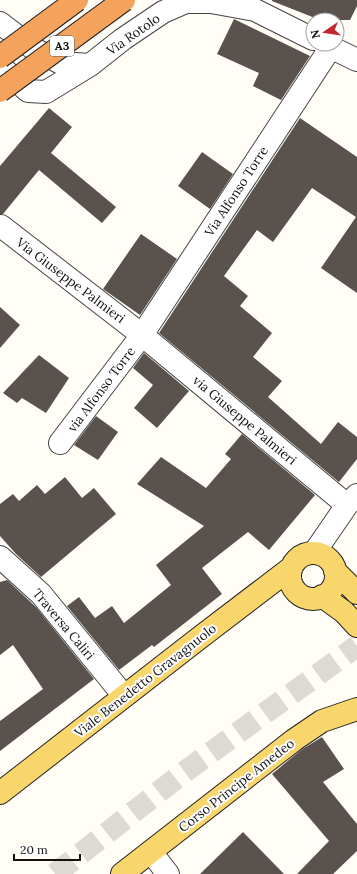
<svg xmlns="http://www.w3.org/2000/svg" width="357" height="874" viewBox="0 0 357 874" font-family="Lora,serif">
<style>
.building{fill:#5a524d}
.lines{fill:none;stroke-linecap:round;stroke-linejoin:round}
.major-tunnel{stroke:#dbdad3;stroke-width:22;stroke-dasharray:22 11;stroke-linecap:butt}
.minor-casing{stroke:#444;stroke-width:24}
.major-casing{stroke:#222;stroke-width:24}
.minor{stroke:#fff;stroke-width:22}
.major{stroke:#f9d66b;stroke-width:22}
.highway-bridge-casing{stroke:#222;stroke-width:24;stroke-linecap:butt}
.highway-bridge{stroke:#f5a25d;stroke-width:22}
.labels{text-anchor:middle;stroke-width:4;stroke-linejoin:round;paint-order:stroke}
.shield{fill:#fff;stroke:#585858;stroke-width:1}
.shield-label{font-size:12px;font-weight:bold;fill:#111}
.street-label{font-size:13px;fill:#111;stroke:#fff}
</style>
<rect width="100%" height="100%" fill="#fffdf5"/>
<path class="building" d="M272 0H357V6L350 20H320L272 1Z
M234 19 310 56 281 100 253 86 259 73 217 54Z
M49 108 72 127 51 153 116 207 102 223 39 170 3 214H0V166Z
M300 118 357 157V293L321 268 356 217 312 188 273 242 257 230 224 276 248 296 240 306 272 333 253 357 282 381 268 397 321 444 338 422 357 437V459L339 482 159 333Z
M202 152 233 174 210 209 178 186Z
M141 234 177 259 140 315 103 289Z
M0 307 20 325 0 348Z
M144 353 189 391 157 428 134 408 153 385 133 368Z
M39 355 69 378 46 413 22 398 17 403 3 393Z
M96 416 118 432 98 460 74 445Z
M242 434 315 495 269 550 248 532 202 568 222 594 154 647 152 645 119 670 67 606 79 597 95 618 112 606 124 623 171 585 156 565 204 526 137 484 161 457 206 488 231 459 225 454Z
M65 477 82 498 94 488 116 514 41 577 16 554 0 536V504L13 494 19 501 37 485 45 494Z
M7 580 36 607 94 679 0 751V721L43 689 13 645 0 655V582Z
M322 737 344 769 323 782 357 824V851L333 874H297L329 841 272 774 301 750Z
M243 832 284 874H200Z"/>
<g class="lines">
<path class="major-tunnel" d="M55 874 183 773 357 646"/>
<defs>
<path id="minor" d="M0 23 34 49 61 63 90 65
M324 44 357 60
M0 66 28 91 46 92 90 65 123 39 163 12 186 2H211L255 10 313 39
M1 226 142 335 347 505
M60 443 142 335 331 47
M314 553 347 505 357 495
M0 557 41 594 124 696
M151 852 168 874"/>
<path id="major" d="M290 576a23 23 0 1 1 46 0a23 23 0 1 1-46 0Z
M335 571 357 593
M322 596 344 612 357 626
M0 793 198 639 291 568
M122 874 294 740 322 721 357 709"/>
</defs>
<use href="#minor" class="minor-casing"/>
<use href="#major" class="major-casing"/>
<use href="#minor" class="minor"/>
<use href="#major" class="major"/>
<defs>
<path id="highway-bridge" d="M0 57 77 0
M0 91 124 0"/>
</defs>
<use href="#highway-bridge" class="highway-bridge-casing"/>
<use href="#highway-bridge" class="highway-bridge"/>
</g>
<g class="labels">
<rect class="shield" x="50" y="36" width="24" height="20" rx="3"/>
<g class="shield-label">
<text x="62" y="50">A3</text>
</g>
<g class="street-label">
<text transform="translate(133 34) rotate(-35)" y="5">Via Rotolo</text>
<text transform="translate(236 191) rotate(-57)" y="5">Via Alfonso Torre</text>
<text transform="translate(71 280) rotate(37)" y="5">Via Giuseppe Palmieri</text>
<text transform="translate(101 389) rotate(-53)" y="5">via Alfonso Torre</text>
<text transform="translate(245 420) rotate(40)" y="5">via Giuseppe Palmieri</text>
<text transform="translate(64 624) rotate(50)" y="5">Traversa Caliri</text>
<text transform="translate(145 680) rotate(-38)" y="5">Viale Benedetto Gravagnuolo</text>
<text transform="translate(236 785) rotate(-38)" y="5">Corso Principe Amedeo</text>
</g>
</g>
<g transform="translate(325 32) rotate(257)"><circle r="19" fill="#ffffff" stroke="#a0a0a0"/>
<path d="M0-3L7 15L0 10L-7 15Z" fill="#c4262e"/>
<text y="-6" font-size="11" font-weight="bold" text-anchor="middle" fill="#111111">N</text>
</g>
<path d="M14 854v6h66v-6" fill="none" stroke="#111111" stroke-width="2"/>
<text x="20" y="854" font-size="12" fill="#111111" stroke="#ffffff" stroke-width="3" paint-order="stroke">20 m</text>
</svg>
